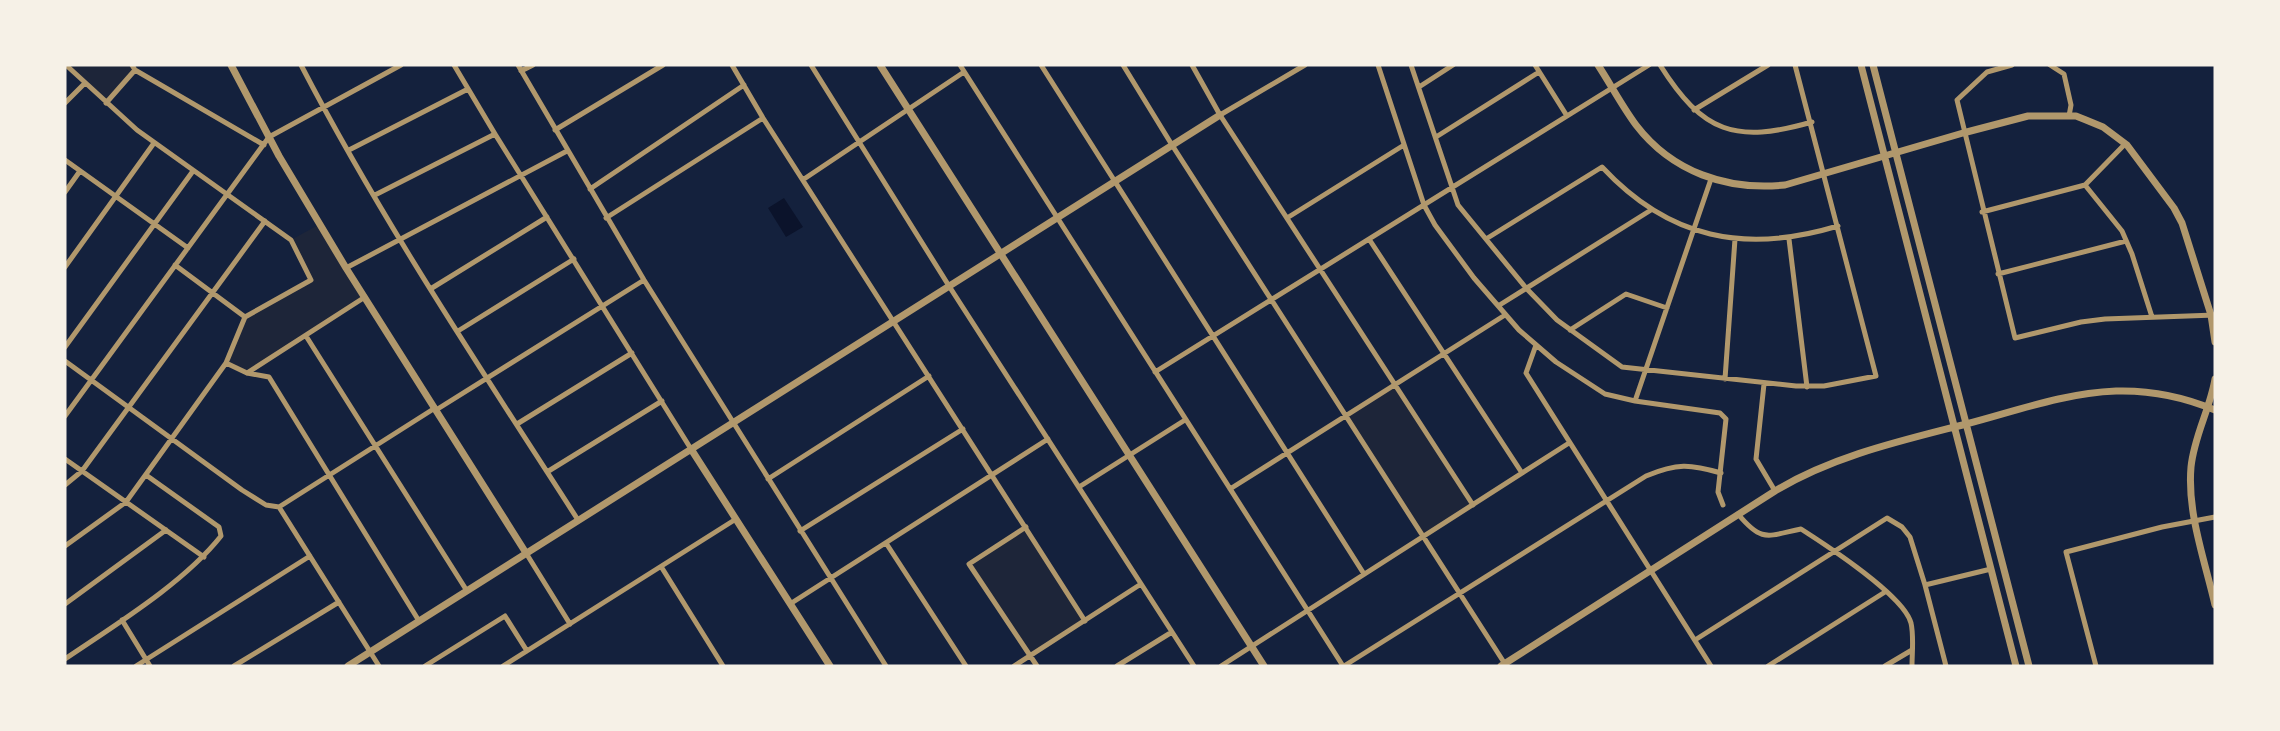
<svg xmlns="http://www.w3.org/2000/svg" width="2280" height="731" viewBox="0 0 2280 731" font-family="Arial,sans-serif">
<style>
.green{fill:#1d2539}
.water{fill:#0b132b}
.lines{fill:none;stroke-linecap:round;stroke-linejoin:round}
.minor{stroke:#b1986c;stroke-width:5}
.tertiary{stroke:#b1986c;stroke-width:7}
</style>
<rect width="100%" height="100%" fill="#14213d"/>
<path class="green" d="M66 65H132L135 70 106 103Z
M320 224 365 297 247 373 226 363 245 317 311 280 291 240Z
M1394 384 1473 505 1423 536 1345 415Z
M1026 527 1085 621 1030 656 969 564Z"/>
<path class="water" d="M784 198 803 227 786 237 768 208Z"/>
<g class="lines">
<path class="minor" d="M132 65 135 70 264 145
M301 65C382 221 483 372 578 520
M454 65 495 134 691 449
M518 65 644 280 886 666
M732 65 763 118 1085 621
M811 65 949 286 1194 666
M960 65 1343 666
M1041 65 1364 574
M1123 65 1172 145 1505 664
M1192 65 1220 115 1473 505
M1378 65 1424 205 1435 225 1474 278 1519 330 1556 362 1605 394 1635 401 1720 413 1726 419 1718 492 1723 505
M1411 65 1458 205 1526 288 1557 320 1622 367 1796 386H1824L1876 376 1795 65
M1535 65 1567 116
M1660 65C1703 133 1735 144 1812 122
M2012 65 1987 72 1957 100 2015 338 2081 322 2105 319 2215 315
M2050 65 2064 74 2071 105 2069 116
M521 71 533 65
M1419 87 1453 65
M65 103 85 83
M106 103 135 70
M1694 110 1768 65
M1220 115 1305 65
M555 130 663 65
M1436 137 1539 72
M349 150 468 89
M65 160 188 248
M804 179 964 72
M2085 185 2122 231 2132 254 2152 317
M590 189 744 85
M65 192 80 171
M375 195 495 134
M1982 212 2085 185 2125 144
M606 218 763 118
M1287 218 1404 145
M1369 239 1522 473
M1486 239 1602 167C1669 239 1745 254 1838 226
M1789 239 1807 387
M175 265 245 317
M65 267 154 143
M346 268 567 151
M1998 274 2126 241
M432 288 547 217
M1498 306 1651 210
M1570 330 1626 294 1667 308
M458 331 574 259
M306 336 467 591
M1536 345 1526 373 1711 666
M65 347 193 171
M65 361 242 490 266 505 279 507 435 408
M226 363 247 373 269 377 419 621
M1155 372 1649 65
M247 373 365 297
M1725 379 1735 239
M1764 384 1756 459 1775 491
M1635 401 1711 179
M436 410 644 280
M65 416 269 137 401 65
M517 424 632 353
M65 459 204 557
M547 472 662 401
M768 479 929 376
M65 485 82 471 265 221
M1079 487 1185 420
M1230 489 1505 315
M279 507 379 666
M1738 514C1762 543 1767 536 1801 529 1826 545 1904 596 1911 623 1914 636 1912 653 1912 666
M1026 527 969 564 1037 666
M800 531 963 429
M886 543 966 666
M65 546 126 502 226 363 245 317 311 280 291 240 137 130 66 65
M526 553 570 624
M662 568 723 666
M1925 585 1991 569
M65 604 166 530
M790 604 1048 439
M122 620 150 666
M1695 640 1887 518 1902 527 1910 537 1925 585 1946 666
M65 659C115 625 184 583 221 536L219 527 146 475
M136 666 310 556
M234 666 339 602
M425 666 505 616 527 651
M503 666 736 519
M1014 666 1141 584
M1117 666 1172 632
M1221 666 1569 443
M1344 666 1646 476C1677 463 1690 464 1721 473
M1768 666 1885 592
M1885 666 1912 650
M2096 666 2066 552 2162 527 2215 517"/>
<path class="tertiary" d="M231 65 279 156 346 268 526 553
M880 65 1264 666
M1598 65C1611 85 1622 106 1636 125 1672 172 1727 191 1785 185L1963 133 2028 116H2076L2086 120 2103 127 2127 145 2174 208 2182 223 2211 315 2215 342
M1861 65 2016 666
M1873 65 2029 666
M2215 379C2210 409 2194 436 2191 467 2187 513 2205 561 2215 605
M691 449 830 666
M348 666 1220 115
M1501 666 1775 491C1833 456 1900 441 1966 424 2016 411 2064 393 2116 391 2150 390 2184 397 2215 410"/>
</g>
<rect width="2280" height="731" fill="none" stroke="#f6f1e7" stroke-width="133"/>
</svg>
